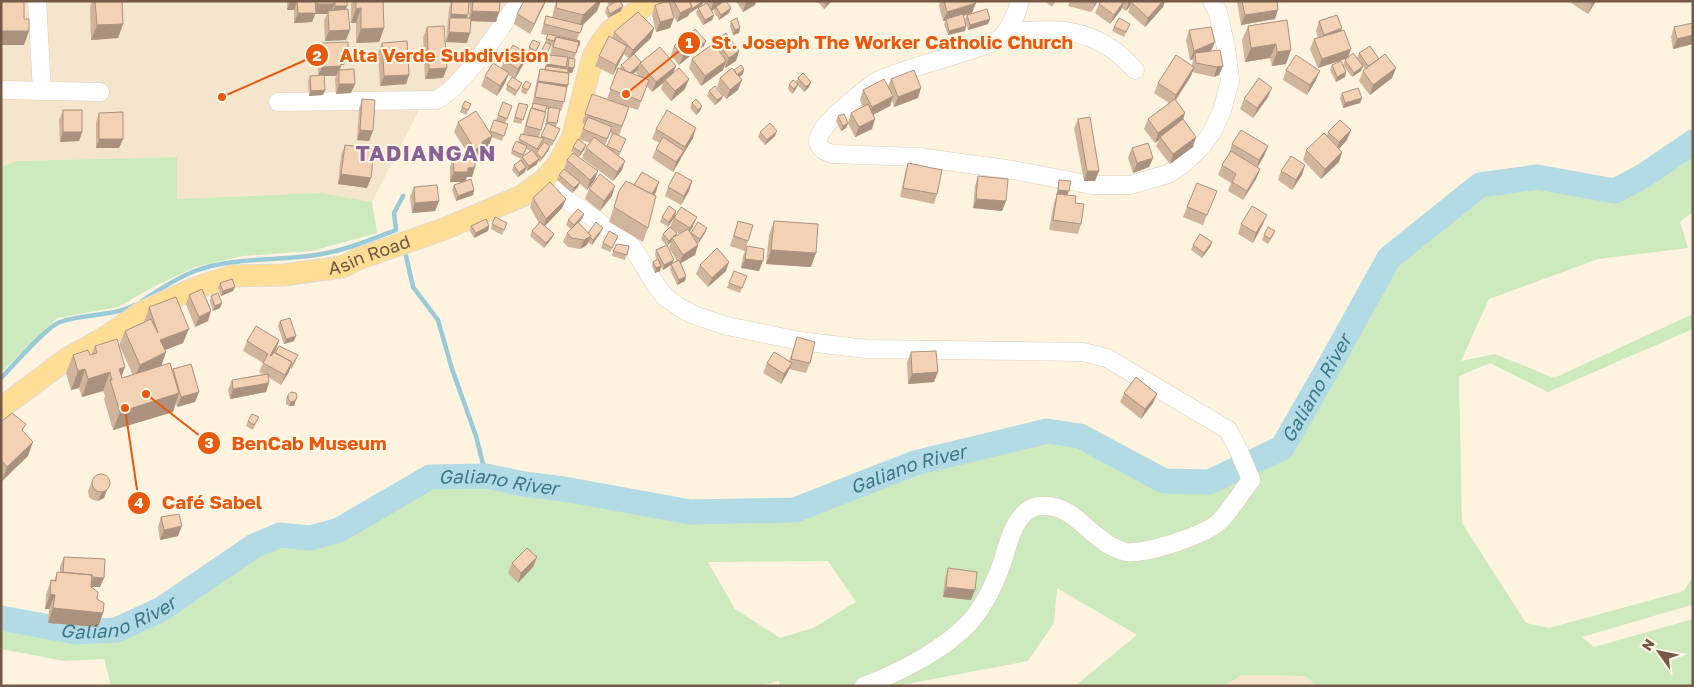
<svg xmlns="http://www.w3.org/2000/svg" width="1694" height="687" viewBox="0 0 1694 687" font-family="'Golos Text',sans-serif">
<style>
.residential{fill:#f4e5cc}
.green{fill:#cceabd;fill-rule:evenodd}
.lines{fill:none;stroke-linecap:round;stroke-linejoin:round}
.stream{stroke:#99cad8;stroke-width:4.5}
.river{stroke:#b3dbe6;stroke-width:25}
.minor-casing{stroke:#e0cfba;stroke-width:19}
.major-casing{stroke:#e0dad6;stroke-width:23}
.minor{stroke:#fff;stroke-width:18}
.major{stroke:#fedd94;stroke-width:21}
.wall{fill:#d1b49c;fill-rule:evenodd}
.shaded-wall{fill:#aa927f}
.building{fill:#f3d1b5;stroke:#aa927f}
.labels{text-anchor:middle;stroke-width:4;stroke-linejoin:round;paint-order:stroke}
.street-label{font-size:18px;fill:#735946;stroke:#fff6e5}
.water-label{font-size:19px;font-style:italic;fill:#3f7787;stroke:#fff6e5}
.district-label{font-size:22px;font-weight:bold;letter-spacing:1px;fill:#886197;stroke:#fff6e5}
.leader{fill:none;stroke:#e8590c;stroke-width:2}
.callout-dot{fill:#e8590c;stroke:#fff6e5;stroke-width:2}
.mark-label{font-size:15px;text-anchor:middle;font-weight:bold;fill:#fff}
.callout-label{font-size:19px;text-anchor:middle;font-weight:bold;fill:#e8590c;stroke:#fff6e5;stroke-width:4;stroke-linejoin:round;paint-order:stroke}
</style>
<rect width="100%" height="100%" fill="#fdf3de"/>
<path class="residential" d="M1 1H518L480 51 421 106 372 202 322 193 177 199V157L17 161 1 167Z
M1242 675 1305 676 1317 686H1224Z"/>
<path class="green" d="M1693 142V212L1680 222 1688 248 1598 259 1489 299 1461 361 1495 354 1554 378 1693 314V329L1548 392 1490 363 1459 376 1462 523 1526 623 1549 628 1684 591 1693 576V611L1691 605 1582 637 1594 647 1693 619V686H1317L1305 676 1242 675 1224 686H1075L1137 635 1057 588 1054 623 1028 661 896 686H780L779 681 758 686H111L104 659 64 661 1 649V618L76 632 116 630 160 610 254 546 280 535 310 538 339 530 430 477 486 476 524 484 564 489 690 512 795 510 915 463 1047 431 1080 436 1164 481 1209 482 1282 448 1332 361 1389 258 1480 185 1537 177 1616 190 1643 176ZM828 561 856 602 813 628 780 638 735 609 708 562Z
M177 157V199L322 193 372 202 377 233 312 251 243 256 195 267 155 286 118 307 57 318 1 373V167L17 161Z"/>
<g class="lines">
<path class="stream" d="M406 256 413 287 438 320 452 369 476 436 486 476
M142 301C159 290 176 278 195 271 231 257 278 261 316 255 344 251 370 240 396 230L394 213 403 196
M1 378C14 365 46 327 60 322 85 313 112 317 135 305"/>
<path class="river" id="s1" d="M1 618 76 632 116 630 160 610 254 546 280 535 310 538 339 530 430 477 486 476 524 484 564 489 690 512 795 510 915 463 1047 431 1080 436 1164 481 1209 482 1282 448 1332 361 1389 258 1480 185 1537 177 1615 191 1643 176 1693 142"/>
<defs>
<path id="minor" d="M37 1 42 90
M1020 1C1016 16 1011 28 1000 39 964 55 924 62 887 77 871 83 857 96 844 108 835 115 824 125 819 136 815 147 825 152 833 154L918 157 1013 170 1092 185H1130L1168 174 1182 165 1200 148 1211 134 1222 111 1230 80 1226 48 1218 12 1212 1
M1008 32C1049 30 1076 25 1112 49 1121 55 1128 63 1135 70
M1 90 100 92
M278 102 436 100C463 87 501 27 519 1
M548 183 560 195 625 240 633 248 656 285 665 297 679 307 694 315 727 326 800 341 866 349 1083 352 1107 358 1228 430 1239 451 1251 480C1241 493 1232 508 1221 520 1207 535 1147 554 1126 552 1122 551 1118 549 1115 548 1090 537 1074 506 1045 506 1041 506 1037 506 1034 507 1011 517 1008 548 1000 569 993 587 982 609 968 624 942 651 898 673 864 686"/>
<g id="major">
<path id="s2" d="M1 408 68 358 104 338 144 311 193 289 232 276 283 275 342 267 358 259 444 229 522 196 545 179 559 162 572 139 589 71 594 55 601 43 611 30 651 1"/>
</g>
</defs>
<use href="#minor" class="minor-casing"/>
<use href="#major" class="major-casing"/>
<use href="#minor" class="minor"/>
<use href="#major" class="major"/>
</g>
<path class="wall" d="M92 1H122L123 24 118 38 91 40 90 6Z
M287 1H347L346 10 350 30 346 40 325 41 324 21 327 14H315L312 22 294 23V10H287Z
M352 1H383L384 28 379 42 356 43V23H351V5Z
M451 1H469L467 18H469L470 1H500L496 22 471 21 467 43 446 42 449 8Z
M524 1H546L530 34 514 24 517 14Z
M556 1H601L597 11 582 25 577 40 579 46 574 59 572 73 568 72 564 102 561 111H559L556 127 560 129 552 146 545 143 550 146 548 151 540 162 538 161 537 164 527 171 526 169 525 172 518 177 512 170 514 165 521 159 511 154 512 150 518 142 521 134H523L527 118 532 106 537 79 540 69 544 70 549 55H550L552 46 551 45 543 62 538 59 545 44 547 35 541 34 543 26 546 16 552 17ZM546 109H548L545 127 541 137H539L541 130ZM526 149 530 151 523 156 526 151Z
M607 1H622L621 3V11L608 18 605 12 607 7 609 6Z
M671 1H726L731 8 729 13 719 20 714 12 715 9 712 11 714 15 712 20 703 25 696 13 698 8 705 4 703 2 702 5 690 13 688 16 677 22 673 15 674 18 670 28 656 32 652 15 655 5 670 4Z
M736 1H756L755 5 743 12Z
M817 1H832L824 9Z
M940 1H975L972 13 964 16 966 26 965 31 948 35 944 24 946 21H943L939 6Z
M1045 1H1056L1052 7Z
M1070 1H1098L1091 12 1068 6Z
M1101 1H1165L1163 7 1145 27 1128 12 1130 6 1126 11 1122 8 1121 10 1110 24 1095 13 1099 4Z
M1237 1H1277L1275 19 1241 25Z
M1568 1H1596L1588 14Z
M967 15 988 24 968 30 965 20Z
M1287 20 1286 64 1272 66 1270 58 1245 62 1242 40 1248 26Z
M731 21 740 28 739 33 733 35 730 26Z
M1319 21 1342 28 1341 31 1348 57 1357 58 1359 53 1379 59 1396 68 1392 78 1370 95 1359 81 1363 71 1365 70 1363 66 1361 71 1352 77 1343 65 1345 60 1346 59 1318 68 1310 49 1314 39 1318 38 1316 31Z
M1130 24 1124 37 1112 31 1114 27Z
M427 27 447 68 443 78 425 79 423 37Z
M1674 27 1693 35V44L1673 49 1671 37Z
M654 28 651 38 634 54 641 62 674 72 685 89 671 101 661 89 663 83 652 92 647 86 638 110 629 107 619 136 626 139 619 156 622 170 613 181 582 158 586 148 590 143 579 139 585 124 582 123 592 94 629 107 607 99 618 68 620 69 621 65 629 59 624 54 613 75 595 66 599 56 612 38 614 32ZM638 70 636 73 639 76 633 74ZM610 133 612 134 607 147 605 146Z
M1189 30 1211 51 1223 66 1219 75 1214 77 1192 72 1191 76 1176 100 1185 113 1183 120 1193 147 1170 164 1156 146 1159 140 1155 143 1144 129 1148 119 1169 103 1154 93 1158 83 1192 65 1193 59 1190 60 1186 40Z
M690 32 704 46 697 51 696 50 695 52 679 65 671 55 674 46Z
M716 40 739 51 736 61 725 68 724 66 723 70 701 86 689 68 692 59 715 44Z
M322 43 344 65H341L340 69 351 93 336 94 335 79 336 76H324L325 90 323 95 309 96 308 81 310 76 318 75V52Z
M382 43 409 75 406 84 380 86 378 53Z
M540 43 534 55 528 52 529 47Z
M528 54 524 63 515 79 522 83 520 88 515 96 506 90 507 85 512 77 508 75 505 83 497 96 481 86 485 76 501 68 504 60Z
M1332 65 1346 72 1345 77 1336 82 1330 70Z
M734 70 743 74 739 77 738 90 726 99 717 87 720 78Z
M1286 70 1316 80 1307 95 1283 80Z
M798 78 811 82 809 87 804 92 798 85 796 89 792 94 788 89 789 85 796 82Z
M891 79 918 98 894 107 892 100 890 106 873 115 875 119 872 129 855 137 848 123 846 128 841 131 836 121 838 116 848 123 851 113 863 107 860 100 863 90 888 86Z
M531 84 526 95 521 92 522 87Z
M709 91 723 96 721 100 715 105 707 96Z
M1342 93 1362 98 1360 103 1343 108 1340 98Z
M1268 97 1253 118 1240 109 1244 99Z
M362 99 369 141 357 140 359 109Z
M503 102 512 106 505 124H508L502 141 492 137 489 146 481 150 480 154 475 157V167L472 177H467L465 181 474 190 473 195 456 201 452 190 454 185 462 182H450V167L453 158 470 157 454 132 458 122 489 132 496 120Z
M519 103 528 105 521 124 513 122Z
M692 103 700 111 696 115 690 108Z
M471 104 466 115 460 112 462 107Z
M63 110 82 132 79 141 60 142 59 120Z
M99 113 123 139 119 148H96V122Z
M1078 119 1099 171 1095 181H1084L1074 128Z
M656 129 693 138 682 156 680 160 673 172 652 158 656 149 660 143 652 139Z
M760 132 775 136 765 145 758 137Z
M1328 132 1347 140 1339 149 1342 152 1339 162 1321 179 1303 160 1306 150 1327 136Z
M1232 144 1268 146 1264 156 1257 167 1260 169 1256 179 1243 200 1228 191 1231 183 1218 175 1222 165 1229 154Z
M345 145 367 188 338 184 341 155Z
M586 145 584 150 579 157 571 151 573 147Z
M1132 148 1153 158 1149 167 1133 173 1128 158Z
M567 160 598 171 594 181 587 190 579 183 578 187 572 193 557 180 559 175 564 170Z
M908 163 937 194 934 204 900 197 905 173Z
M1305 165 1302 175 1292 190 1278 180 1281 171Z
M978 176 1006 201 1002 211 973 208 975 186Z
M1059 180 1068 195 1075 203 1081 224 1078 234 1049 230 1054 203 1057 195 1058 185Z
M692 181 689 191 681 205 665 196 668 187Z
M1197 183 1217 191 1203 225 1183 217Z
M634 185 656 192 654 195 648 228 643 242 609 222 619 191Z
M414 187 439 201 435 211 412 213 410 197Z
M589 189 612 196 600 211 585 199Z
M533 198 566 199 562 208 545 226 554 234 552 238 544 248 530 236 532 231 539 223 530 207Z
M676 211 675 216 693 226 690 232 691 233 707 228 705 233 698 244H697L698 245 695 255 681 263 686 276 685 281 677 285 670 269 671 265 663 270 661 267 660 271 655 273 652 266 653 262 657 260 655 255 656 250 666 245 661 239 663 234 670 227 674 218 668 227 660 222 662 217ZM673 229 680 234 676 236ZM671 242 669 248 677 261 673 263 667 246Z
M584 214 582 219 578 223 588 233 601 232 592 245 588 242 587 245 580 249 568 247 563 242 567 233 571 229 566 225 568 220Z
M738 221 748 241 745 251 730 246Z
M774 221 811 267 766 264 769 235Z
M507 223 502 235 491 229 492 224Z
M1241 224H1263L1253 243 1238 234Z
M471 226H489L488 231 474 238 470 231Z
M1275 231 1273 236 1268 244 1262 240 1264 235Z
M618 236 610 252 601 248 603 243Z
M1212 242 1210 247 1202 258 1191 250 1193 245Z
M629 246 625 260 612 256 613 251Z
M747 246 759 271 741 268 743 256Z
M700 265 726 271 708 287 696 274Z
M747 276 740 293 727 288 729 283Z
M220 283 233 291 221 296 218 288Z
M189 295 211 311 208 321 195 327 186 304Z
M211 296 222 303 220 308 213 311 210 301Z
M149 307 183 343 165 350 166 352 161 366 172 370 199 392 195 402 177 407 176 403 173 412 113 430 104 399 105 396 103 391 82 397 79 388 71 390 66 373 73 355H91L95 346 122 378 133 375 119 345 125 331 144 322Z
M280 321 294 341 284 344 278 326Z
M797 337 810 363 806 373 789 369 788 372 781 384 763 373 767 363 789 361Z
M279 340 274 352 296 360 292 369 290 368 281 385 268 377 269 383 266 392 230 399 228 390 232 380 263 374 259 372 263 363 243 351 247 341Z
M911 352 934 382 908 384 907 362Z
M1124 393 1157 394 1153 403 1141 419 1120 402Z
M288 395 295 402 294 406H289L286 404V399Z
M259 417 253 430 246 426 248 421Z
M1 422 23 432 28 456 2 481 1 480Z
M97 474 104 498 98 501 93 500 89 497 88 491 92 481Z
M161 517 178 536 160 540 158 527Z
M64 557 100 587H91L97 599 103 613 98 627 48 623 49 609H45L46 595 51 580 54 581 57 572H60V566Z
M537 557 533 567 518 583 508 573 512 563Z
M948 568 971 600 943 597 945 578Z"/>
<path class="shaded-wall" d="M290 1H297L294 10H287Z
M545 1H546L530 34 534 24Z
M598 1H601L597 11 578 30 583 15Z
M703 1H704L702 5 690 13 692 9Z
M715 1H724L716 7 715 9 710 12 713 3Z
M748 1H756L755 5 743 12 746 2Z
M829 1H832L824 9 826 4Z
M1096 1H1098L1091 12Z
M1125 1 1121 10 1110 24 1114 15Z
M1129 1H1133L1131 2 1130 6 1126 11Z
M1163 1H1165L1163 7 1145 27 1148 18Z
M1593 1H1596L1588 14 1592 4Z
M976 3 972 13 947 20 946 19V21H943L947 12Z
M317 4H334L331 14 328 11 327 14H315L312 22 294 23 298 13H314Z
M335 6H347L345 11H333Z
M623 6 621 11 608 18 610 14Z
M692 7 688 16 677 22 680 13Z
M361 8 356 23H351L356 9Z
M731 8 729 13 719 20 721 15Z
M1278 10 1275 19 1241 25 1245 15Z
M472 11 499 12 496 22 469 21Z
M451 14 468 15 465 24 450 18Z
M714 15 712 20 703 25 705 20Z
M674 18 670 28 656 32 660 22Z
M990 19 988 24 968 30 970 25Z
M123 24 118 38 91 40 97 25Z
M966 26 965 31 948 35 949 31Z
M384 28 379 42 356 43 361 29Z
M654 28 651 38 629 59 633 50Z
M740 28 739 33 733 35 735 30Z
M1342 28 1338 38 1320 44 1324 35Z
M350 30 346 40 325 41 329 31Z
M1 31H29L24 45H1Z
M449 32 470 33 467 43 446 42Z
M1693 35V44L1673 49 1677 39Z
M706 41 704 46 697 51 699 47Z
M698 42 695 52 679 65 683 56Z
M1215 42 1211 51 1195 53 1193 59 1190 60 1194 51Z
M1276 44 1270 58 1245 62 1251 48Z
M627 46 623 55 613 75 616 65Z
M1351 49 1348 58 1318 68 1322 59Z
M1291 50 1286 64 1272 66 1277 52Z
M739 51 736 61 725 68 729 58Z
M528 54 524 63 515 79 518 69Z
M341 55H348L344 65H337Z
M726 61 723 70 701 86 705 76Z
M547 64 566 67 565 72 546 69Z
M639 65 638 70 627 79 629 74Z
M341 66 336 76H318L322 67Z
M676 66 672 76 665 80 663 83 652 92 656 82Z
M1223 66 1219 75 1214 77 1217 67Z
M1363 66 1361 71 1352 77 1354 73Z
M568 67 574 68 572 73 566 72Z
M1194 67 1191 76 1172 105 1176 95Z
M447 68 443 78 425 79 429 69Z
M1396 68 1392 78 1370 95 1373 85Z
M744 69 743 74 735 80 737 75Z
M1320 71 1316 80 1307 95 1310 85Z
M1346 72 1345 77 1336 82 1337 77Z
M509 73 505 83 497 96 500 86Z
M409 75 406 84 380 86 384 76Z
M689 79 685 89 671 101 675 91Z
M742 80 738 90 726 99 730 90Z
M538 81 568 85 564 95 538 83Z
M811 82 809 87 804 92 806 87Z
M339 84H355L351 93 336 94Z
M798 84 796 89 792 94 794 89Z
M921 88 918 98 894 107 898 97Z
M1272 88 1268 97 1253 118 1257 108Z
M325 90 323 95 309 96 311 91Z
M723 96 721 100 715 105 717 100Z
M893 96 890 106 869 117 872 107Z
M1362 98 1360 103 1343 108 1345 103Z
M702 106 700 111 696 115 698 110Z
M1185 113 1182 122 1160 137 1159 140 1155 143 1158 133Z
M875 119 872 129 855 137 859 127Z
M848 123 846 128 841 131 843 126Z
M696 128 693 138 682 156 685 147Z
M360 130 373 131 369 141 357 140Z
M1351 130 1347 140 1336 152 1339 142Z
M777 131 775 136 765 145 767 140Z
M63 132H82L79 141 60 142Z
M492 136 489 146 481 150 480 154 471 160 475 150 482 142Z
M1196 137 1193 147 1170 164 1173 154Z
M99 139H123L119 148H96Z
M586 145 584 150 579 157 581 152Z
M550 146 548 151 540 162 542 158Z
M1268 146 1264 156 1256 170 1259 160Z
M684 151 680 160 673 172 676 162Z
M1342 152 1339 162 1321 179 1325 169Z
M1153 158 1149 167 1133 173 1137 163Z
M539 159 537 164 527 171 529 166Z
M625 161 622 170 613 181 617 172Z
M1305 165 1302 175 1292 190 1296 180Z
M475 167 472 177H467L465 182H450L454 172 468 168Z
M526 167 525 172 518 177 519 173Z
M1260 169 1256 179 1243 200 1247 191Z
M598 171 594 181 587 190 590 180Z
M1087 171H1099L1095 181H1084Z
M341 174 371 178 367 188 338 184Z
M692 181 689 191 681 205 684 196Z
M580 182 578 187 572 193 574 188Z
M659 182 656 192 647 206 651 196Z
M615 186 612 196 600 211 604 201Z
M474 190 473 195 456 201 458 196Z
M1058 190 1069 191 1067 196 1056 195Z
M566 199 562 208 543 228 546 219Z
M976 199 1006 201 1002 211 973 208Z
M439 201 435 211 412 213 415 203Z
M676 211 675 216 668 227 669 222Z
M584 214 582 219 572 230 574 225Z
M1267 215 1263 224 1253 243 1256 233Z
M697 217 693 226 686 237 690 228Z
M489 226 488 231 474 238 476 233Z
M603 228 601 232 592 245 593 240Z
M707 228 705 233 698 244 700 239Z
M677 233 675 238H672L671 242 667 246 669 241Z
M554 234 552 238 544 248 546 243Z
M591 236 587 245 580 249 584 240Z
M1212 242 1210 247 1202 258 1204 253Z
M698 245 695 255 679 264 683 255Z
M771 250 816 253 811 267 766 264Z
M745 259 763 261 759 271 741 268Z
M674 260 672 264 663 270 664 265Z
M729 262 726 271 708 287 712 278Z
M661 266 660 271 655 273 656 268Z
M686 276 685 281 677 285 679 280Z
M235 287 233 291 221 296 223 291Z
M222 303 220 308 213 311 215 306Z
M211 311 208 321 195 327 199 317Z
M189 329 183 343 155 354 160 340Z
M296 336 294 341 284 344 286 339Z
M279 340 276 350 266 365 270 356Z
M166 352 161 367 134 379 140 365Z
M292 362 289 372 281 385 285 375Z
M792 363 788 372 781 384 784 374Z
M125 367 118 386 112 388 119 369Z
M85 369 79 388 71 390 78 371Z
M110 372 103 391 82 397 88 379Z
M938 372 934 382 908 384 912 374Z
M269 383 266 392 230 399 233 389Z
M199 392 195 402 177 407 181 397Z
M179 393 173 412 113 430 120 412Z
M1157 394 1153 403 1141 419 1145 409Z
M297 397 294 406H289L291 402Z
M33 442 28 456 2 481 7 467Z
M110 482 104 498 98 501 102 492Z
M182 526 178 536 160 540 164 530Z
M537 557 533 567 518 583 521 573Z
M63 576 104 578 100 587 59 585Z
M946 587 975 590 971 600 943 597Z
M50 594 55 595 49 609H45Z
M53 608 103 613 98 627 48 623Z"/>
<path class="building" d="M1 1H24V19H29V31H1Z
M95 1H122L123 24 97 25Z
M297 1H315L316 13H298Z
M317 1H334V4H317Z
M335 1H347V6H335Z
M356 1H383L384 28 361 29V8L356 9Z
M452 1H469L468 15 451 14Z
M473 1H500L499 12 472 11Z
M524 1H545L534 24 517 14Z
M557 1H598L583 15 556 8Z
M617 1H620L623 6 610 14 607 7Z
M669 1 674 18 660 22 655 5Z
M674 1H689L692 7 680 13Z
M689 1H703L692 9V7Z
M724 1H726L731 8 721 15 716 7Z
M823 1H829L826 4Z
M944 1H975L976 3 947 12Z
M1101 1H1124L1114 15 1099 4Z
M1132 1H1163L1148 18 1131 2Z
M1242 1H1277L1278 10 1245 15Z
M1587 1H1593L1592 4Z
M707 3 714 15 705 20 698 8Z
M348 9 350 30 329 31 328 11Z
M987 9 990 19 970 25 967 15Z
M638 12 654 28 633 50 614 32Z
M963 14 966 26 949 31 946 19Z
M1337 15 1342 28 1324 35 1319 21Z
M546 16 583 25 580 33 544 24Z
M450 18H471L470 33 449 32Z
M737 18 740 28 735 30 731 21Z
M1119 18 1130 24 1126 32 1114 27Z
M1287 20 1291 50 1277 52 1276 44 1251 48 1248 26Z
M1693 23V35L1677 39 1674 27Z
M444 26 447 68 429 69 427 27Z
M1211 27 1215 42 1194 51 1189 30Z
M695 29 706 41 699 47 697 45 698 42 691 33Z
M1344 30 1351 49 1322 59 1314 39Z
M690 32 698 42 683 56 674 46Z
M726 33 739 51 729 58 716 40Z
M548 34 580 41 579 46H578L579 42 556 37 554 41 546 39Z
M609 36 627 46 616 65 599 56Z
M556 37 579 42 576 53 553 47Z
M533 40 540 43 536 51 529 47Z
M407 41 409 75 384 76 382 43Z
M348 42V55H341V66L322 67V43Z
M546 42 551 45 545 57 540 54Z
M714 43 726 61 705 76 692 59Z
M513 45 528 54 518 69 504 60Z
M1370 46 1379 59 1368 66 1359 53Z
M660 47 676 66 656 82 640 63Z
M1220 50 1223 66 1217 67 1196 63 1195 53Z
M1353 53 1363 66 1354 73 1345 60Z
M634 54 641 62 639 65 630 73 626 71 621 65Z
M1385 54 1396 68 1373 85 1363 71Z
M549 55 568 57 566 67 547 64Z
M1176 55 1194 67 1176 95 1158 83Z
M1296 55 1320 71 1310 85 1286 70Z
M569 58 575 59 574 68 568 67Z
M1341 61 1346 72 1337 77 1332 65Z
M493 63 509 73 500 86 485 76Z
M741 65 744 69 737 75 734 70Z
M546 66 568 69V73L545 70Z
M618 68 649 80 641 101 610 89Z
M679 68 689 79 675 91 665 80Z
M732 68 742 80 730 90 720 78Z
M354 69 355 84H339V70Z
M540 69 569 73 568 85 538 81Z
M914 70 921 88 898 97 891 79Z
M803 73 811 82 806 87 798 78Z
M324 75 325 90 311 91 310 76Z
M512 77 522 83 517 91 507 85Z
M1259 78 1272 88 1257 108 1244 99Z
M884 79 893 96 872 107 863 90Z
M793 80 798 84 794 89 789 85Z
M526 81 531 84 528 90 522 87Z
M538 82 567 87 564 102 535 97Z
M715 86 723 96 717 100 709 91Z
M1358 88 1362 98 1345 103 1342 93Z
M592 94 629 107 622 126 585 114Z
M362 99 375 100 373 131 360 130Z
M696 99 702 106 698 110 692 103Z
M1175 99 1185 113 1158 133 1148 119Z
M465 101 471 104 468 110 462 107Z
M503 102 512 106 507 119 498 115Z
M519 103 528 105 523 120 515 117Z
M533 103 547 106 545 112 532 108Z
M868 104 875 119 859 127 851 113Z
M549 107 560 109 557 123 547 122Z
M531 108 546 112 541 130 526 126Z
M63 110H82V132H63Z
M667 110 696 128 685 147 656 129Z
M476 111 492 136 482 142 483 145 475 150 458 122Z
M123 112V139H99V113Z
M844 114 848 123 843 126 838 116Z
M588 117 612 127 607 139 583 129Z
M1090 117 1099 171H1087L1078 119Z
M1183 119 1196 137 1173 154 1160 137Z
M494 120 508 124 504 136 490 131Z
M1340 120 1351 130 1339 142 1328 132Z
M547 123 560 129 554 141 541 136Z
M770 123 777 131 767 140 760 132Z
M1241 130 1268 146 1259 160 1232 144Z
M613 133 626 139 620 152 607 146Z
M1324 133 1342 152 1325 169 1306 150Z
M521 134 544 138 537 149 519 139Z
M594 137 625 161 617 172 586 148Z
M663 137 684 151 676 162 656 149Z
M578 139 586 145 581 152 573 147Z
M516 141 527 146 523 155 512 150Z
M544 142 550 146 542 158 536 153Z
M1148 143 1153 158 1137 163 1132 148Z
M345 145 374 149 371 178 341 174Z
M532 150 539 159 529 166 522 157Z
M1231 151 1260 169 1247 191 1232 182 1236 174 1222 165Z
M573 153 598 171 590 180 567 160Z
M1291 156 1305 165 1296 180 1281 171Z
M475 157V167L468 168V172H454L453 158Z
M521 160 526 167 519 173 514 165Z
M908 163 942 170 937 194 903 188Z
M564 169 580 182 574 188 559 175Z
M642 172 659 182 652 194 634 185Z
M676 172 692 181 684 196 668 187Z
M600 174 615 186 604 201 589 189Z
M978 176 1008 179 1006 201 976 199Z
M471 179 474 190 458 196 454 185Z
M1059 180 1071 181 1069 191 1058 190Z
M626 181 656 196 648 228 614 207 619 191Z
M550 182 566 199 546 219 533 198Z
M1197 183 1217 191 1207 215 1187 207Z
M437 185 439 201 415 203 414 187Z
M1057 194 1076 196 1075 203 1084 204 1081 224 1053 220Z
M669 206 676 211 669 222 662 217Z
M1252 206 1267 215 1256 233 1241 224Z
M681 207 697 217 690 228 674 218Z
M578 209 584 214 574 225 568 220Z
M495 217 507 223 504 230 492 224Z
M486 219 489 226 476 233 471 226Z
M738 221 753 225 748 241 734 236Z
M774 221 818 224 816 253 771 250Z
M540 222 554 234 546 243 532 231Z
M578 222 591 236 584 240 572 238 567 233Z
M596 222 603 228 593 240 590 237 591 236 588 233Z
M698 222 707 228 700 239 691 233Z
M670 227 677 233 669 241 663 234Z
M1268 227 1275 231 1270 239 1264 235Z
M688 229 698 245 683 255 672 238Z
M609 231 618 236 612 248 603 243Z
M1200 234 1212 242 1204 253 1193 245Z
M617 244 629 246 627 255 613 251Z
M667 245 674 260 664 265 656 250Z
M747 246 764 249 763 261 745 259Z
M717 248 729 262 712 278 700 265Z
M658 259 661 266 656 268 653 262Z
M679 260 686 276 679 280 671 264Z
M734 271 747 276 742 288 729 283Z
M232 279 235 287 223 291 220 283Z
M202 289 211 311 199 317 189 295Z
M218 293 222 303 215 306 211 296Z
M176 297 189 329 160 340 166 352 140 365 125 331 151 319 158 333 149 307Z
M290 318 296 336 286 339 280 321Z
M256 326 279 340 270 356H271L274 352 292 362 285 375 263 363 268 354 247 341Z
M797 337 815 342 810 363 791 359Z
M117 339 125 367 119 369 122 378 170 363 179 393 120 412 110 380H112L110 372 88 379 85 369 78 371 73 355 88 350 90 355 97 353 95 346Z
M279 346 298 355 293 364 291 363 292 362 275 353Z
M936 351 938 372 912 374 911 352Z
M774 352 792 363 784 374 767 363Z
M191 364 199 392 181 397 173 369Z
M268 374 269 383 233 389 232 380Z
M1136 377 1157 394 1145 409 1124 393Z
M291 392 296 393 297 397 295 401 291 402 288 399V395Z
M12 413 26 424 22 430 33 442 7 467 1 460V422Z
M252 414 259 417 254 425 248 421Z
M92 483a9 9 0 1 1 18 0a9 9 0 1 1-18 0Z
M179 514 182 526 164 530 161 517Z
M527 548 537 557 521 573 512 563Z
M64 557 105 559 104 578 92 577V575L63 572Z
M948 568 977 572 975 590 946 587Z
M57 572 92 575 91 587 98 592 97 599 104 603 103 613 53 608 55 595 50 594 51 580 56 581Z"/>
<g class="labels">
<g class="street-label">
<text dy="6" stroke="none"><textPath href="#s2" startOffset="408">Asin Road</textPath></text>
</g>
<g class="water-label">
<text dy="7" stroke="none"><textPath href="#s1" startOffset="1428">Galiano River</textPath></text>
<text dy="7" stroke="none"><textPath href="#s1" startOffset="961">Galiano River</textPath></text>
<text dy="7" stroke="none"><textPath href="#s1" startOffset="541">Galiano River</textPath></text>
<text dy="7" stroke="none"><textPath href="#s1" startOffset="121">Galiano River</textPath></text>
</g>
<g class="district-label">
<text x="426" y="161">TADIANGAN</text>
</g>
</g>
<path class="leader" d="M626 94L689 43M222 97L317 55M146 394L209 443M125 408L139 503"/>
<g class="callout-dot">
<circle cx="626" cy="94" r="5"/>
<circle cx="222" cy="97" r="5"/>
<circle cx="146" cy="394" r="5"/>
<circle cx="125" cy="408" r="5"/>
<circle cx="689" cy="43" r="12"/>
<circle cx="317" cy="55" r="12"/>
<circle cx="209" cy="443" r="12"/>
<circle cx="139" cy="503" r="12"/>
</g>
<g class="mark-label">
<text x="689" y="48">1</text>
<text x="317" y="61">2</text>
<text x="209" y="448">3</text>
<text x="139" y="508">4</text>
</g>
<g class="callout-label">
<text x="892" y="49">St. Joseph The Worker Catholic Church</text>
<text x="444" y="62">Alta Verde Subdivision</text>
<text x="309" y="450">BenCab Museum</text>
<text x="212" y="509">Café Sabel</text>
</g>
<rect width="1694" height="687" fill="none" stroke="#735946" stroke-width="5"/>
<g transform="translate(1659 652) rotate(303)" stroke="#fff6e5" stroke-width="4" paint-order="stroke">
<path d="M0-4L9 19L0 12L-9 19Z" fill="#735946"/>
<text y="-8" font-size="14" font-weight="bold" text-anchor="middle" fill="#735946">N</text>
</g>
</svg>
